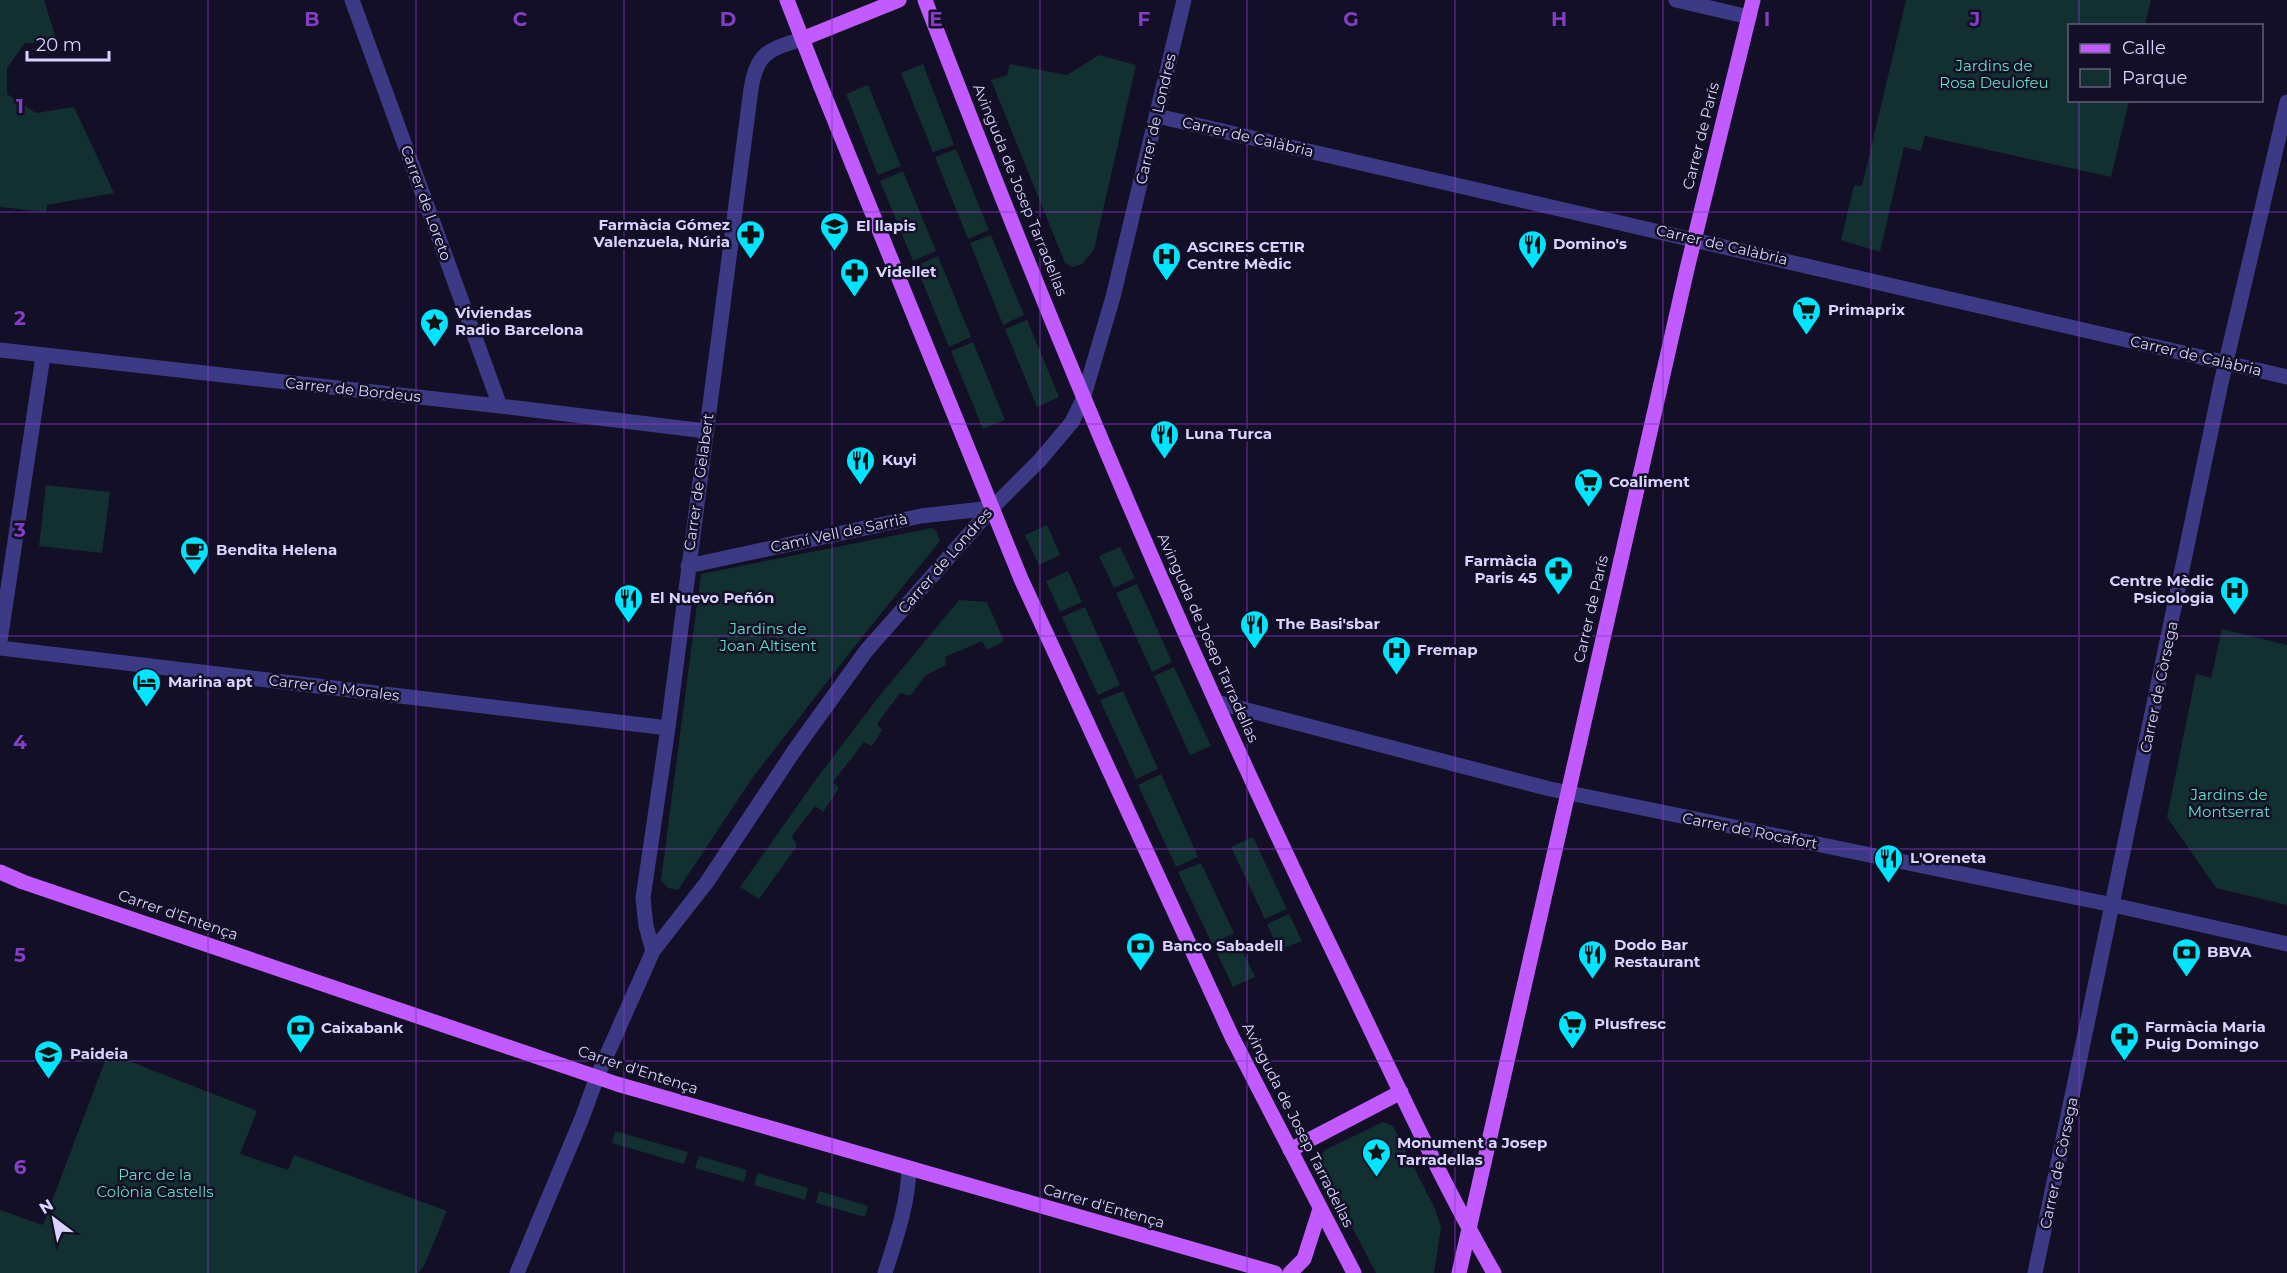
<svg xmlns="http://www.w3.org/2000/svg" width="2287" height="1273" viewBox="0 0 2287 1273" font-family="Montserrat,sans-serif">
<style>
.green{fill:#12302f}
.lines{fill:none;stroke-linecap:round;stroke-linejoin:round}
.minor{stroke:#3d3a85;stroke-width:15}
.major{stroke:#c25bff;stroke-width:15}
.grid{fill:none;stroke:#843dc5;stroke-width:1.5;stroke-opacity:0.55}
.labels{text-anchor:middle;stroke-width:5;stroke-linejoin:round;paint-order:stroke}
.park-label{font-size:15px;fill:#5fe0c0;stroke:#130f26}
.street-label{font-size:15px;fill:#d9d4ff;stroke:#130f26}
.poi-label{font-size:15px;font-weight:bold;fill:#d9d4ff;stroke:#130f26;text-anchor:start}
.grid-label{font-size:20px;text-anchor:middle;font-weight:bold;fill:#843dc5;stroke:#130f26;stroke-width:5;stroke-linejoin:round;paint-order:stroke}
</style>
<rect width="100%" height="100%" fill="#130f26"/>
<path class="green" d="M0 0H44L57 42 25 43 7 68V94L36 113 74 107 114 193 47 205 46 212 0 207Z
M1906 0H2151L2145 25 2070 26V100L2129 101 2111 177 1925 136 1921 151 1904 147 1880 252 1841 240 1854 185 1862 186Z
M1099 55 1136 65 1094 250 1082 264 1073 267 1065 263 991 80 1007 75 1010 64 1067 75Z
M923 64 954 145 933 152 901 73Z
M868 85 901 166 878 175 846 94Z
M956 149 989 230 968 239 935 157Z
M903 171 936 251 913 261 880 181Z
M991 235 1024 315 1003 325 970 243Z
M938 256 971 337 949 347 916 266Z
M1027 320 1059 397 1037 407 1005 329Z
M973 342 1005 420 983 429 951 351Z
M46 485 110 492 102 553 39 546Z
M1047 525 1060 555 1039 565 1025 535Z
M932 528 937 532 940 541 866 632 753 777 678 890 668 888 661 880 701 574Z
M1120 547 1135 578 1114 588 1099 556Z
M1068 571 1082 602 1060 612 1046 581Z
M1137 584 1172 662 1152 672 1116 593Z
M959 600 987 602 1004 641 987 650 982 641 945 657 946 665 926 675 910 696 900 693 877 724 882 730 872 746 864 742 833 782 839 788 823 812 815 806 792 836 797 846 759 899 740 887 817 778 877 699Z
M1085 607 1120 685 1098 695 1062 617Z
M2222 629 2287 645V905L2216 888 2167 817 2196 674 2211 678Z
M1174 667 1211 746 1190 755 1154 676Z
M1123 691 1158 769 1136 779 1100 700Z
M1161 774 1198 857 1176 867 1138 785Z
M1253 837 1287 909 1265 919 1231 847Z
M1201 863 1234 933 1212 944 1178 872Z
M1289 914 1302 941 1279 950 1267 924Z
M1237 939 1255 977 1233 987 1215 949Z
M108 1053 257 1111 240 1154 288 1170 294 1155 447 1211 424 1266 418 1273H0V1210L43 1225Z
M1383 1122 1393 1126 1435 1209 1441 1227 1434 1273H1376L1319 1164 1320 1156 1325 1150Z
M615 1131 688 1152 684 1164 612 1143Z
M699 1156 747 1170 744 1182 695 1168Z
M758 1173 808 1188 805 1200 754 1185Z
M819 1191 868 1206 865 1217 816 1203Z"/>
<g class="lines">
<path class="minor" d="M352 0 500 406
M1676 0 1749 17
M1157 116 2287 377
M0 350 517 408 706 431
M688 566 921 516 992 508
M0 641 43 356
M0 648 668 728
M1216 702 1550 789 2113 905 2287 944
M653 951 646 926 643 898 668 728 751 89C757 52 768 50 802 39
M517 1273 582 1118 597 1077 653 951 707 882 794 751 866 651 992 508 1040 460 1072 422 1083 399 1113 297 1184 0
M885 1273C896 1238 908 1205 909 1168
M2035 1273 2221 383 2287 102"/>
<path class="major" d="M787 0 821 87 1021 579 1232 1037 1354 1273
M925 0C1050 327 1186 651 1340 966 1390 1069 1437 1174 1494 1273
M802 39 899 0
M0 872 23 882 617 1084 1275 1273
M1290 1150 1401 1092
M1290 1273 1304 1259 1320 1209
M1459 1273 1687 269 1753 0"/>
</g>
<path class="grid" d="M208 0V1273M416 0V1273M624 0V1273M832 0V1273M1040 0V1273M1247 0V1273M1455 0V1273M1663 0V1273M1871 0V1273M2079 0V26M2079 100V1273M0 212H2287M0 424H2287M0 636H2287M0 849H2287M0 1061H2287"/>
<defs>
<symbol id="school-pin" viewBox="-11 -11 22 30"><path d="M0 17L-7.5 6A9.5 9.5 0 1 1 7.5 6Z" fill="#00e5ff" stroke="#130f26"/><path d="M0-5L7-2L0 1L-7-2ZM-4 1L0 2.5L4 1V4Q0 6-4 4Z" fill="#111"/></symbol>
<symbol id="pharmacy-pin" viewBox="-11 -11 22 30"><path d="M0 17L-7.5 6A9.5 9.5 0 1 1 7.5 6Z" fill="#00e5ff" stroke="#130f26"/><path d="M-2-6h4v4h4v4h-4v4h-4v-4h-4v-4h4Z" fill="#111"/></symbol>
<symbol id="restaurant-pin" viewBox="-11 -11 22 30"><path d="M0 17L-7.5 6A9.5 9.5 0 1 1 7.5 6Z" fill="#00e5ff" stroke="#130f26"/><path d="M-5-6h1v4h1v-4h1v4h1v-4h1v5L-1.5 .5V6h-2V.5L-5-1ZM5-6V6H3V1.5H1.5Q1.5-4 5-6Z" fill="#111"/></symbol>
<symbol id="hospital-pin" viewBox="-11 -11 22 30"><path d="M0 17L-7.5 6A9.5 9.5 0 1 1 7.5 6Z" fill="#00e5ff" stroke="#130f26"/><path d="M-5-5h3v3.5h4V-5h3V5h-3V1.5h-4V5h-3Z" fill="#111"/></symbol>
<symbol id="supermarket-pin" viewBox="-11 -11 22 30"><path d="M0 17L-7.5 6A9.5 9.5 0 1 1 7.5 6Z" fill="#00e5ff" stroke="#130f26"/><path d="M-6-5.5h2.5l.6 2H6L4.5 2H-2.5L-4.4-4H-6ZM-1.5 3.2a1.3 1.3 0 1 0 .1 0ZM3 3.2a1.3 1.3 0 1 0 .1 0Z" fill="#111"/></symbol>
<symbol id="sight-pin" viewBox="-11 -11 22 30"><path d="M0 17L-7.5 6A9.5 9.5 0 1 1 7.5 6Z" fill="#00e5ff" stroke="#130f26"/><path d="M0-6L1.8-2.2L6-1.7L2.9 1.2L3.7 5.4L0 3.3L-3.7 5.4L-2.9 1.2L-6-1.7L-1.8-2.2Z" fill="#111"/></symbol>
<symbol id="cafe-pin" viewBox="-11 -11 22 30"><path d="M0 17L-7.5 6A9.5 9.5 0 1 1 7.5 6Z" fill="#00e5ff" stroke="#130f26"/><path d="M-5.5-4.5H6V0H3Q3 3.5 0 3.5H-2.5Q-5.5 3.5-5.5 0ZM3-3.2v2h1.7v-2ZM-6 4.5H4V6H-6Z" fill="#111"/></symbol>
<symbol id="hotel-pin" viewBox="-11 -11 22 30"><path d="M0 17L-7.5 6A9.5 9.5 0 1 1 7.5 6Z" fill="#00e5ff" stroke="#130f26"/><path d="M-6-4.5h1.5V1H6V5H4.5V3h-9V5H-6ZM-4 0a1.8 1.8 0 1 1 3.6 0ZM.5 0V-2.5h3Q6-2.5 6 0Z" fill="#111"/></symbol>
<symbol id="bank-pin" viewBox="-11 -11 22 30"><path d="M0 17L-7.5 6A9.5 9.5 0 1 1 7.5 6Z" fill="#00e5ff" stroke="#130f26"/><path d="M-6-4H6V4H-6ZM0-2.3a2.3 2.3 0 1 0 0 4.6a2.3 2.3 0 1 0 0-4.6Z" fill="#111"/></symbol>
</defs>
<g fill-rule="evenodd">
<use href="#school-pin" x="818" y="210" width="33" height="45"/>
<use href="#pharmacy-pin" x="734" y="218" width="33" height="45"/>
<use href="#restaurant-pin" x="1516" y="228" width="33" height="45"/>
<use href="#hospital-pin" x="1150" y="240" width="33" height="45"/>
<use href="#pharmacy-pin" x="838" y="256" width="33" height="45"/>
<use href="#supermarket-pin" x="1790" y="294" width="33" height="45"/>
<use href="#sight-pin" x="418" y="306" width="33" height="45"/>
<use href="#restaurant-pin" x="1148" y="418" width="33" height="45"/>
<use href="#restaurant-pin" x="844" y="444" width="33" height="45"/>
<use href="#supermarket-pin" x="1572" y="466" width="33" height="45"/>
<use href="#cafe-pin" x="178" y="534" width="33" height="45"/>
<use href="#pharmacy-pin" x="1542" y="554" width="33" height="45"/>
<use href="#hospital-pin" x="2218" y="574" width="33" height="45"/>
<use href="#restaurant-pin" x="612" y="582" width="33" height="45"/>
<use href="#restaurant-pin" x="1238" y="608" width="33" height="45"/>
<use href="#hospital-pin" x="1380" y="634" width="33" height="45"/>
<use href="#hotel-pin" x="130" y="666" width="33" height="45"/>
<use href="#restaurant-pin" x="1872" y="842" width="33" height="45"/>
<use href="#bank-pin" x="1124" y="930" width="33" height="45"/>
<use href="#bank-pin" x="2170" y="936" width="33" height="45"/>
<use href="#restaurant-pin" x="1576" y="938" width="33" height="45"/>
<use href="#supermarket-pin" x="1556" y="1008" width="33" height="45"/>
<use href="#bank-pin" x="284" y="1012" width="33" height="45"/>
<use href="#pharmacy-pin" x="2108" y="1020" width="33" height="45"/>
<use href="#school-pin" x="32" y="1038" width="33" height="45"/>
<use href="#sight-pin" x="1360" y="1136" width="33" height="45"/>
</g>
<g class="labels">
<g class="park-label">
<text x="1994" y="71">Jardins de<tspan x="1994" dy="17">Rosa Deulofeu</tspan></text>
<text x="768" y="634">Jardins de<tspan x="768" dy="17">Joan Altisent</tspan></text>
<text x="2229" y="800">Jardins de<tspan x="2229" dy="17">Montserrat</tspan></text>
<text x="155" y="1180">Parc de la<tspan x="155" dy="17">Colònia Castells</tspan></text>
</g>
<g class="street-label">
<text transform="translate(1156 119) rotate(-77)" y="5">Carrer de Londres</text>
<text transform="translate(1701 136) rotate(-76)" y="5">Carrer de París</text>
<text transform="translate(1248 137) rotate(13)" y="5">Carrer de Calàbria</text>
<text transform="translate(1020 190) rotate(68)" y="5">Avinguda de Josep Tarradellas</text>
<text transform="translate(426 203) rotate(70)" y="5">Carrer de Loreto</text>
<text transform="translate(1722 245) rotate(13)" y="5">Carrer de Calàbria</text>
<text transform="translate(2196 356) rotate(13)" y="5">Carrer de Calàbria</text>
<text transform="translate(353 390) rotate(6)" y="5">Carrer de Bordeus</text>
<text transform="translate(699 482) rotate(-82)" y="5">Carrer de Gelabert</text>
<text transform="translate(839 533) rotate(-12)" y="5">Camí Vell de Sarrià</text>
<text transform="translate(945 561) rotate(-49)" y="5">Carrer de Londres</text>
<text transform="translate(1591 609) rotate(-77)" y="5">Carrer de París</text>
<text transform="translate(1208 638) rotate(66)" y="5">Avinguda de Josep Tarradellas</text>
<text transform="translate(2159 687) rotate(-78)" y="5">Carrer de Còrsega</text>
<text transform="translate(334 688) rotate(7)" y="5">Carrer de Morales</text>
<text transform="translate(1750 831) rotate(11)" y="5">Carrer de Rocafort</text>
<text transform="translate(178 915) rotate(19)" y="5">Carrer d'Entença</text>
<text transform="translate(638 1070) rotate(18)" y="5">Carrer d'Entença</text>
<text transform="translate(1298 1125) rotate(63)" y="5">Avinguda de Josep Tarradellas</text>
<text transform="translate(2059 1163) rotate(-78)" y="5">Carrer de Còrsega</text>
<text transform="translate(1104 1206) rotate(16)" y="5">Carrer d'Entença</text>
</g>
<g class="poi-label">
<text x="730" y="230" text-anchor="end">Farmàcia Gómez<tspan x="730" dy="17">Valenzuela, Núria</tspan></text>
<text x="856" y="231">El llapis</text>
<text x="1553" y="249">Domino's</text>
<text x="1187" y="252">ASCIRES CETIR<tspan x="1187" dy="17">Centre Mèdic</tspan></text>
<text x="876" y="277">Videllet</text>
<text x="1828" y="315">Primaprix</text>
<text x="455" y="318">Viviendas<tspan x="455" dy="17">Radio Barcelona</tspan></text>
<text x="1185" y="439">Luna Turca</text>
<text x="882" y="465">Kuyi</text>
<text x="1609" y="487">Coaliment</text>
<text x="216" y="555">Bendita Helena</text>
<text x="1537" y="566" text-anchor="end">Farmàcia<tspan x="1537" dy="17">Paris 45</tspan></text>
<text x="2214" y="586" text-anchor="end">Centre Mèdic<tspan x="2214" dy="17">Psicologia</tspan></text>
<text x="650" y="603">El Nuevo Peñón</text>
<text x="1276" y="629">The Basi'sbar</text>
<text x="1417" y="655">Fremap</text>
<text x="168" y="687">Marina apt</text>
<text x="1910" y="863">L'Oreneta</text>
<text x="1614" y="950">Dodo Bar<tspan x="1614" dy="17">Restaurant</tspan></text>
<text x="1162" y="951">Banco Sabadell</text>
<text x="2207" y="957">BBVA</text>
<text x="1594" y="1029">Plusfresc</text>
<text x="2145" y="1032">Farmàcia Maria<tspan x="2145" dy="17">Puig Domingo</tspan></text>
<text x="321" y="1033">Caixabank</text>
<text x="70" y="1059">Paideia</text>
<text x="1397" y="1148">Monument a Josep<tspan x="1397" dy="17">Tarradellas</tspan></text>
</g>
</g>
<g class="grid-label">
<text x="312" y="26">B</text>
<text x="520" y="26">C</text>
<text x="728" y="26">D</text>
<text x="936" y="26">E</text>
<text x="1144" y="26">F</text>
<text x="1351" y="26">G</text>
<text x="1559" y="26">H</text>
<text x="1767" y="26">I</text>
<text x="1975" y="26">J</text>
<text x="20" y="113">1</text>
<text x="20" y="325">2</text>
<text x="20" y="537">3</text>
<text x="20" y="749">4</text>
<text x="20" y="962">5</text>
<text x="20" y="1174">6</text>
</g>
<rect x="2068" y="24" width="195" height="78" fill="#130f26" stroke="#625e7d" stroke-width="1.5"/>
<rect x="2080" y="44" width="30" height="9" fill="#c25bff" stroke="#625e7d" stroke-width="1.5"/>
<text x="2122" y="54" font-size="18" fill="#d9d4ff">Calle</text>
<rect x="2080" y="69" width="30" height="18" fill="#12302f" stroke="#625e7d" stroke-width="1.5"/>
<text x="2122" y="84" font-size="18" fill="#d9d4ff">Parque</text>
<g transform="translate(54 1219) rotate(328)" stroke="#130f26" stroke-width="4.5" paint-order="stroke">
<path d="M0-4.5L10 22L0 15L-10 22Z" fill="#d9d4ff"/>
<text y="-9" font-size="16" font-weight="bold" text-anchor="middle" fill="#d9d4ff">N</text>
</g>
<path d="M27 51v9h82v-9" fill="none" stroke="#d9d4ff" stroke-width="3"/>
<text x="36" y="51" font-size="18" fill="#d9d4ff" stroke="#130f26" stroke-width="4.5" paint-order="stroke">20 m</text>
</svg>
